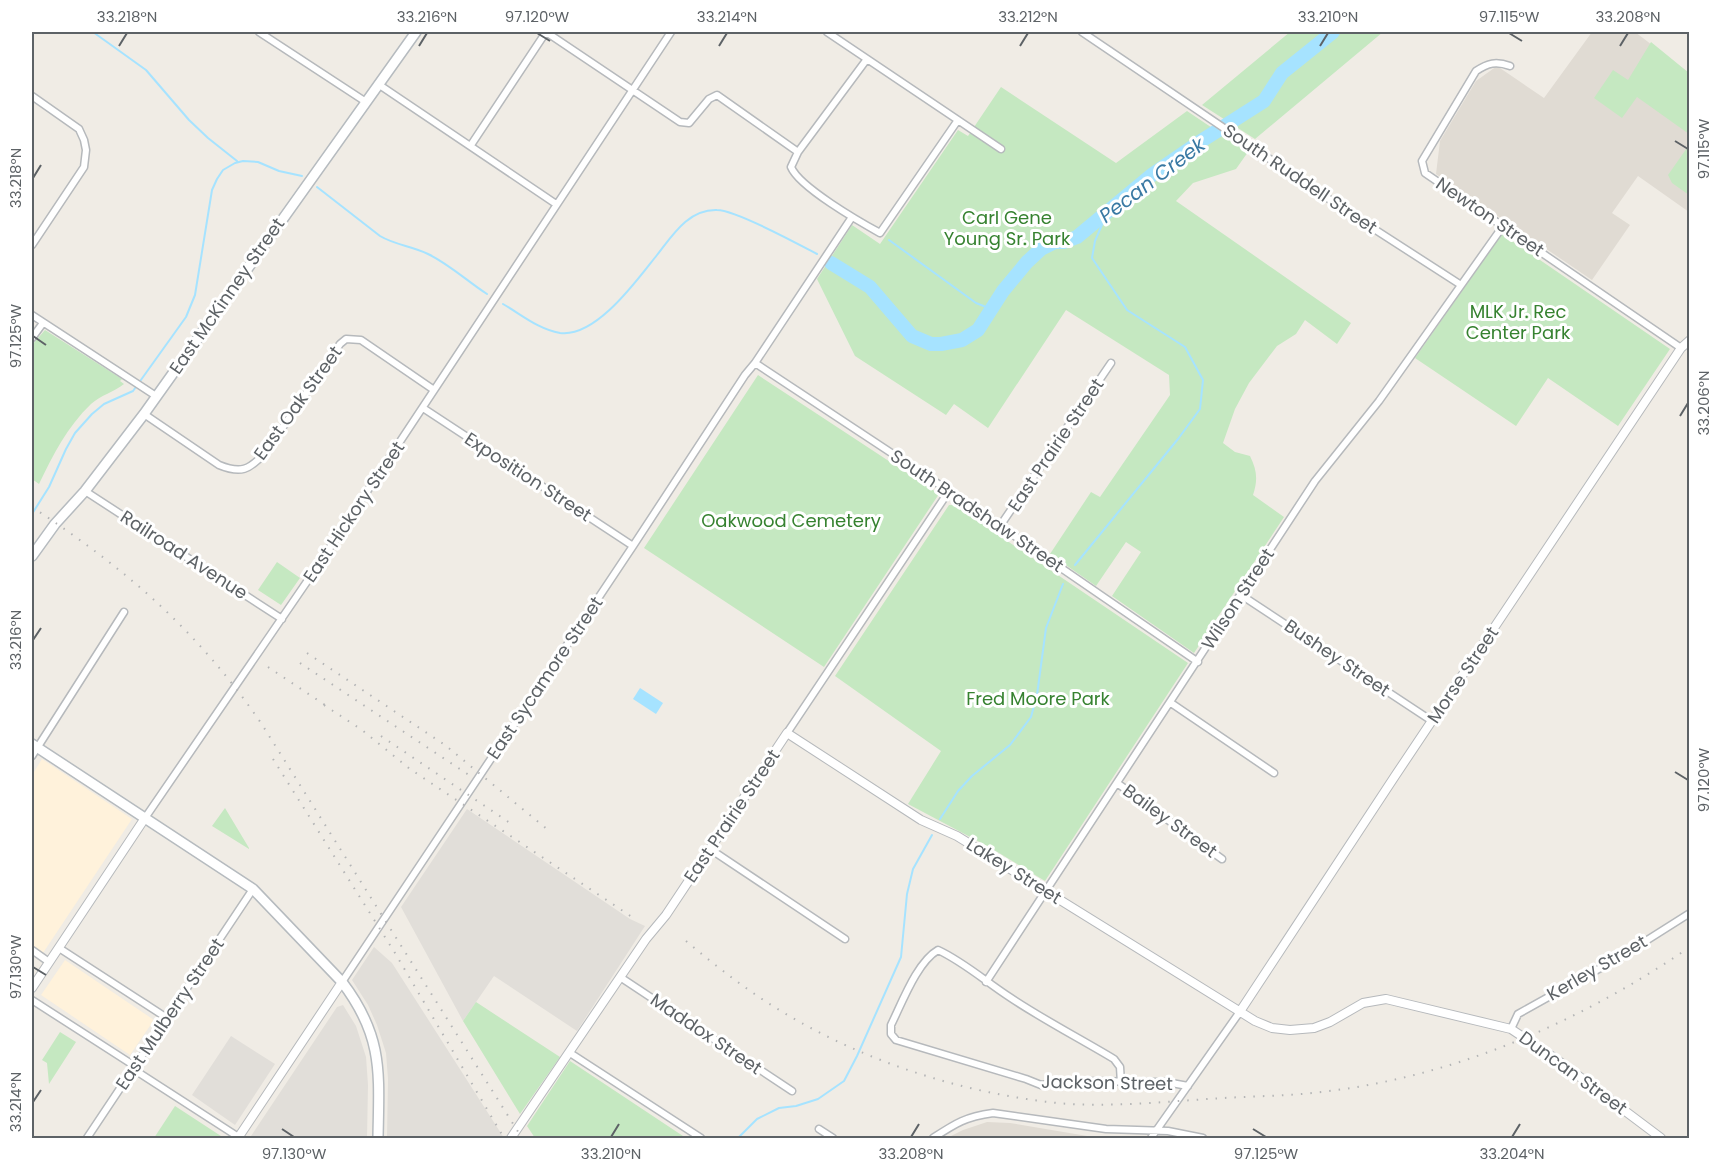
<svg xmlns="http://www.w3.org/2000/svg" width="1721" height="1170" viewBox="0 0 1721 1170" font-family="Poppins,sans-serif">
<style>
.commercial{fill:#fff2db}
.industrial{fill:#e1ded9}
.education{fill:#e0dbd3}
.green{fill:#c5e8c1}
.water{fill:#a6e3ff}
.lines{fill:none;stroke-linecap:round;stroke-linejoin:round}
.stream{stroke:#a6e3ff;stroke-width:2}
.river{stroke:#a6e3ff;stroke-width:14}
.minor-casing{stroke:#b6b9bc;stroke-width:9}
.tertiary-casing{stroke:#b6b9bc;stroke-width:10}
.secondary-casing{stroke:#b6bbbf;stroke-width:12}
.minor{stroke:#fff;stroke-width:6}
.tertiary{stroke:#fff;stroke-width:8}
.secondary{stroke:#fff;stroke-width:9}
.rail{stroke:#b4b5b6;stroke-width:2;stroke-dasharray:1.5 8;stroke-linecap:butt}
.ticks{fill:none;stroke:#5d6266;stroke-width:2}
.labels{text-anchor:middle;stroke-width:6;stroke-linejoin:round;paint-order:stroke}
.street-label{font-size:18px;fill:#5d6266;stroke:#fff}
.park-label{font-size:18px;fill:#368230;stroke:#fff}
.water-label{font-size:20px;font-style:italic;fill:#3979a3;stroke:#fff}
.neatline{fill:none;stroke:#5d6266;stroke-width:2}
.ticks-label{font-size:15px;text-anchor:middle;fill:#5d6266}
</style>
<rect width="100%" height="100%" fill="#f0ece5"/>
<path class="commercial" d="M42 759 132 819 43 953 32 946V775Z
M65 960 154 1020 130 1055 41 995Z"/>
<path class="industrial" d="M467 809 630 919 645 926 577 1031 494 976 463 1021 401 907Z
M374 947 392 963 504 1138H387L388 1079 386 1053 377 1025 368 1005 352 980Z
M343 1005 356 1026 366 1057 368 1085 367 1138H255L251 1136 337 1007Z
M231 1036 275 1064 235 1125 192 1095Z"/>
<path class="education" d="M1592 32H1635L1689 73V212L1638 176 1612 213 1630 225 1592 280 1436 174 1440 141 1476 81 1497 66 1544 98Z
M987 1122 1010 1123 1099 1138H947L963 1130Z"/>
<path class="green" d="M1290 32H1383L1255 139 1202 105Z
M1651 42 1689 73V134L1637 97 1622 118 1594 98 1613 70 1628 80Z
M1001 87 1116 163 1187 111 1248 152 1236 169 1193 183 1176 201 1351 323 1337 344 1305 320 1296 334 1277 346 1249 383 1235 409 1223 443 1235 452 1250 456C1257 470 1258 480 1253 495L1284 517 1194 653 1112 596 1141 552 1126 542 1096 586 1050 554 1091 492 1100 497 1170 395 1169 375 1066 310 988 428 954 404 946 415 855 356 817 279 852 225 880 244 958 130 968 136Z
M1689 145V195L1672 183 1668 175Z
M1502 234 1670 349 1618 426 1548 378 1516 426 1415 358Z
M45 330 122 379 120 381 124 384C114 392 101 395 91 404 67 427 53 455 39 484L32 479V345Z
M758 375 939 494 824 667 644 548Z
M949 505H954L1188 663 1045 881 989 847 908 804 941 751 835 676Z
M277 562 300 578 281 605 258 590Z
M225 808 249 848V849L212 826Z
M476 1002 560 1057 520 1114 463 1021Z
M60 1032 76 1042 49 1084 47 1063 42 1060Z
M570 1061 686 1138H535L527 1126Z
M175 1106 224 1138H154Z"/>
<path class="water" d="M640 688 663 703 656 714 633 699Z"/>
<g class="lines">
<path class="stream" d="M93 32 146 70 189 120 208 138 237 161
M317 187 380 236C395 245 412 246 428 254 449 264 467 281 487 294
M889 240 976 303 986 307H992
M503 304C522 315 538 329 560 333 596 338 637 280 657 255 672 236 688 209 717 210 736 210 798 244 817 254
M32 514 49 487 66 449 75 433 92 414 104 404 133 391 186 317 195 295 212 190 217 179 223 170 235 163 243 161 258 162 279 171 302 176
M1075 565 1178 439 1200 409 1203 380 1185 347 1127 310 1092 258 1095 241 1107 213
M940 819 958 791 972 776 1010 745 1031 717 1037 695 1046 628 1063 584
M738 1138 757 1119 779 1108 796 1106 818 1099 844 1081 857 1056 901 957 907 894 913 869 932 835"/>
<path class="river" d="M831 263 870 287 912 336 931 344H941L962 340 978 330 1003 291 1027 262 1041 249 1055 242H1064L1077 237 1153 174 1198 143 1264 101 1282 73 1333 32"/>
<defs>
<path id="minor" d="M259 32 366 102
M546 32 680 122 689 123 709 99 717 95 798 152
M827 32 1001 149
M1082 32 1354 216 1461 285
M867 59 798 152 791 167C799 187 860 222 880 233L958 120
M1510 66C1496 61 1488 63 1476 71L1422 161 1425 173 1681 348
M378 84 556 204
M32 96 79 129 84 140 86 150 84 167 32 245
M471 145 546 32
M32 315 156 396
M32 338 43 323
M755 363 949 491 1198 662
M423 408 633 546
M144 414 219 465C241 474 249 470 265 453L340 344 346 339 361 340 434 390
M85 491 282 619
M1000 526 1111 363
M1241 595 1432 721
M1171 703 1274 773
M787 733 949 491
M32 756 124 612
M1117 783 1222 859
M145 818 319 564 671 32
M710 849 845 939
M59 948 167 1018
M32 950 49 962
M620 977 792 1091
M342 982 633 546 745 375 755 363 852 217
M986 982 1315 481 1379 401 1503 226
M32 1000 130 1063 133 1069 240 1138
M1511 1029 1518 1014 1622 956 1690 913
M570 1053 701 1138
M1121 1083 1120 1067 1114 1059C1079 1038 1044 1020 1011 998 986 982 964 962 938 950 917 962 902 1003 891 1025V1034L896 1040 1026 1079 1041 1085 1071 1081 1166 1082 1188 1086
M819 1129 833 1138
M87 1138 253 889
M933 1138C956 1123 965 1117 993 1113L1106 1129 1168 1131 1203 1138
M1151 1138 1239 1013"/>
<path id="tertiary" d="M32 988 145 818
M1239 1013 1395 776 1681 348 1690 340
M238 1138 342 982
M511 1138 646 939 666 915 787 733 921 820 957 836 1255 1021 1272 1028 1290 1030 1314 1028 1330 1022 1363 1003 1386 999 1511 1029 1556 1059 1661 1138"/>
<path id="secondary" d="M32 556 55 524 85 491 144 414 416 32
M32 744 253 889 342 982C384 1037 379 1074 378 1138"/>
</defs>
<use href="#minor" class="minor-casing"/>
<use href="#tertiary" class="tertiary-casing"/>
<use href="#secondary" class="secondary-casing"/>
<use href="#minor" class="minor"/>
<use href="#tertiary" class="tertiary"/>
<use href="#secondary" class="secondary"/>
<path class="rail" d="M32 507C126 569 197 630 261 723L522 1138
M307 653 445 745 548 830
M300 663 472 777
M268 667 331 709
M324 705 362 730 410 769 632 917
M381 736 513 825
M273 759 395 953 504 1138
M686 941C712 963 739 984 768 1003 854 1058 955 1092 1057 1103 1112 1108 1169 1101 1224 1098 1256 1096 1289 1096 1321 1092 1455 1077 1580 1022 1690 947"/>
</g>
<path class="ticks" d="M537 33 550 41M1509 33 1522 41M119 46 127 33M419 46 427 33M719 46 727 33M1020 46 1028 33M1320 46 1328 33M1620 46 1628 33M1675 141 1688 149M33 178 41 165M33 336 46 345M1680 416 1688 403M33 640 41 628M1675 772 1688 780M33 967 46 975M33 1102 41 1090M282 1129 294 1137M1253 1129 1266 1137M611 1137 619 1124M911 1137 919 1124M1512 1137 1520 1124"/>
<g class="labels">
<g class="street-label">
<text transform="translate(1300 179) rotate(34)" y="6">South Ruddell Street</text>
<text transform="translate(1490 217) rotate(34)" y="6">Newton Street</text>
<text transform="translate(227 296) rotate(-55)" y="6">East McKinney Street</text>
<text transform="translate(298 403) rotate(-54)" y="6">East Oak Street</text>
<text transform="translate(1056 445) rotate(-56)" y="6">East Prairie Street</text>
<text transform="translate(528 477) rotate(33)" y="6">Exposition Street</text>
<text transform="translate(977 511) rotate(34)" y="6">South Bradshaw Street</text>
<text transform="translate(354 512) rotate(-56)" y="6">East Hickory Street</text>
<text transform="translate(184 555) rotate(33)" y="6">Railroad Avenue</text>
<text transform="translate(1238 599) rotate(-57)" y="6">Wilson Street</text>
<text transform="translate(1337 658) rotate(34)" y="6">Bushey Street</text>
<text transform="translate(1463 675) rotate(-56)" y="6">Morse Street</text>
<text transform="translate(545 678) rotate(-56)" y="6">East Sycamore Street</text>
<text transform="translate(732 816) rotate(-56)" y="6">East Prairie Street</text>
<text transform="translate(1170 821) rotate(36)" y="6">Bailey Street</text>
<text transform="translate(1014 871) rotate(32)" y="6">Lakey Street</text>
<text transform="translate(1597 968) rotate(-30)" y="6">Kerley Street</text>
<text transform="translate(170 1014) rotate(-56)" y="6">East Mulberry Street</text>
<text transform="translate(706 1034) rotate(34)" y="6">Maddox Street</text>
<text transform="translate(1573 1073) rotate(36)" y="6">Duncan Street</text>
<text transform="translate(1107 1083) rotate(1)" y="6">Jackson Street</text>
</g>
<g class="park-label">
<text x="1007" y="224">Carl Gene<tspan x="1007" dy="21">Young Sr. Park</tspan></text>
<text x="1518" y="318">MLK Jr. Rec<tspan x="1518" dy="21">Center Park</tspan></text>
<text x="791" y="527">Oakwood Cemetery</text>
<text x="1038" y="705">Fred Moore Park</text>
</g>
<g class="water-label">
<text transform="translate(1152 180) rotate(-37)" y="7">Pecan Creek</text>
</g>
</g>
<rect width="1721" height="1170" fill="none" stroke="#ffffff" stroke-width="66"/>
<rect x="33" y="33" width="1655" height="1104" class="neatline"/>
<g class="ticks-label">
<text x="127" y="22">33.218°N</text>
<text x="427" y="22">33.216°N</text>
<text x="537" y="22">97.120°W</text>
<text x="727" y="22">33.214°N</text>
<text x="1028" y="22">33.212°N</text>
<text x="1328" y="22">33.210°N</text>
<text x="1509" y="22">97.115°W</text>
<text x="1628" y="22">33.208°N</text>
<text transform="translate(1704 149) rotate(-90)" y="5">97.115°W</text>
<text transform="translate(16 178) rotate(-90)" y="5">33.218°N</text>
<text transform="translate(16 336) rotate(-90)" y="5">97.125°W</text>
<text transform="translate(1704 403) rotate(-90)" y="5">33.206°N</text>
<text transform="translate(16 640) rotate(-90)" y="5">33.216°N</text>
<text transform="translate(1704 780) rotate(-90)" y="5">97.120°W</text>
<text transform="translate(16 967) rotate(-90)" y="5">97.130°W</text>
<text transform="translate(16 1102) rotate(-90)" y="5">33.214°N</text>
<text x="294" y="1159">97.130°W</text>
<text x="611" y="1159">33.210°N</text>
<text x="911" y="1159">33.208°N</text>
<text x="1266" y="1159">97.125°W</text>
<text x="1512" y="1159">33.204°N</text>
</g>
</svg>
